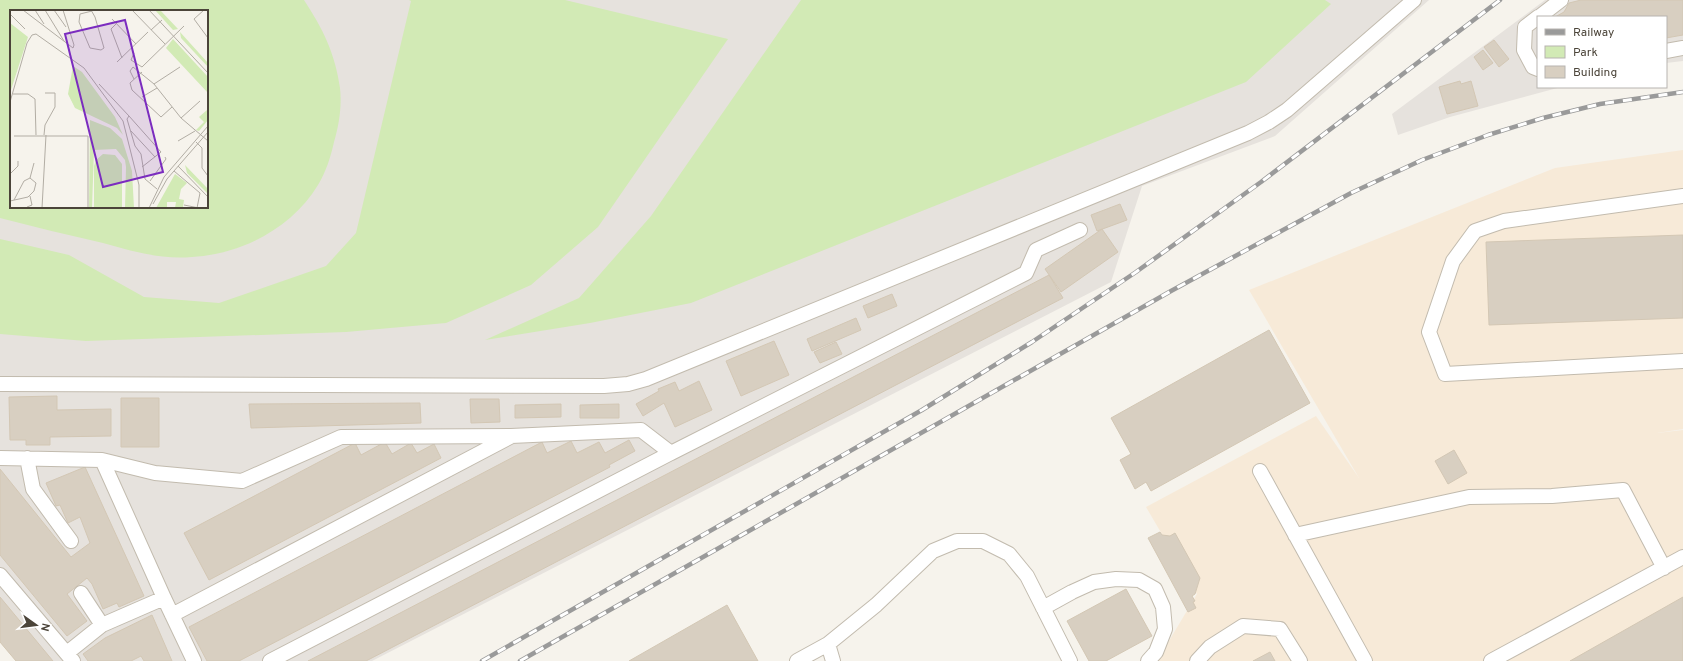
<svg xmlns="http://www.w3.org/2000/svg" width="1683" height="661" viewBox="0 0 1683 661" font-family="Overpass,sans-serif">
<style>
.commercial{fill:#f7ead8}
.industrial{fill:#e6e2dd;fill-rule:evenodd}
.green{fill:#d2eab5;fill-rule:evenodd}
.building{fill:#d8cfc1;stroke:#d3c7b4}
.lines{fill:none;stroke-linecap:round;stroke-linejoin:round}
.lane-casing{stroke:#c2bbae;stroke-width:16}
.lane{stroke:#fff;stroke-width:14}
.rail-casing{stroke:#9a9a9a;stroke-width:4.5}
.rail{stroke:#fff;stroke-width:3;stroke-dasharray:9;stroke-linecap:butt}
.inset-road{fill:none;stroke:#b2ada4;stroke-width:1}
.view{fill:#7b2cbf;fill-opacity:0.15;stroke:#7b2cbf;stroke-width:2}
.inset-edge{fill:none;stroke:#4b4439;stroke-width:2}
</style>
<rect width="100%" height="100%" fill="#f6f3ec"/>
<path class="commercial" d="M1683 150V429L1657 433 1683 430V661H1157L1197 594 1146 507 1316 416 1359 478 1249 290 1555 168Z"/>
<path class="industrial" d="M0 0H1429L1275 136 1142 186 1111 282 372 661H16L0 642ZM11 11H207V207H11Z
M1545 0H1683V61L1666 63V17H1538V87H1561L1450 117 1398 135 1392 114Z"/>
<path class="green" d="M0 0H304C323 29 335 53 340 88 342 106 339 125 334 142 331 156 326 172 318 185 292 228 242 254 192 257 161 260 132 251 103 243 69 235 34 227 0 218ZM11 11H207V207H11Z
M409 0H565L728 39 598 227 531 285 446 323 346 332 86 341 0 334V239L69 255 144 297 219 303 326 266 356 233 411 1Z
M801 0H1325L1331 4 1246 82 691 303 590 323 485 340 579 298 651 216Z"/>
<path class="building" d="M1581 0H1683V35L1666 38V17H1555L1564 12 1569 3Z
M1494 40 1509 59 1499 67 1484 47Z
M1483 50 1493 63 1483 70 1474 57Z
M1460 81 1461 84 1471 81 1478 106 1447 114 1439 87Z
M1120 204 1127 220 1097 231 1091 215Z
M1102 229 1118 252 1061 292 1045 269Z
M1683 235V318L1489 325 1486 242Z
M1049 275 1063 298 366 661H308Z
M892 294 897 306 868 318 863 306Z
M856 318 861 330 812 351 807 339Z
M1269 330 1310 403 1151 491 1146 482 1135 489 1120 460 1131 454 1111 418Z
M774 341 789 375 741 396 726 361Z
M836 342 842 354 820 363 814 352Z
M699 381 712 410 675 427 664 403 643 416 636 404 659 391 658 389 675 382 679 391Z
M57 396V410L111 409V436L50 437V445H26V440H10L9 397Z
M121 398H159V447H121Z
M470 399H499L500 422 471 423Z
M420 403 421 423 251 428 249 404Z
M561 404V417L515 418V405Z
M619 404V418H580V405Z
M629 440 635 451 609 465 610 467 239 661H207L189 627 542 442 547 453 571 441 577 453 599 442 605 453Z
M385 442 392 454 411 443 417 453 434 444 441 458 209 580 184 533 355 443 361 455Z
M1454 450 1467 473 1448 484 1435 461Z
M85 467 144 596 119 607 117 603 103 609 92 584 87 578 67 594 87 621 67 636 0 555V469L71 557 90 543 80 517 68 523 60 505 56 506 46 483Z
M1160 532 1162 535 1170 536 1175 533 1200 578 1195 594 1192 596 1195 601 1193 602 1196 608 1188 612 1148 538Z
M1126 589 1152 636 1106 661H1089L1067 621Z
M0 597 53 661H16L0 642Z
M1683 597V661H1570Z
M727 605 758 661H629Z
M152 615 172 661H144L141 656 131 661H88L83 654 105 638Z
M1270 652 1275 661H1253Z"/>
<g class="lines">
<defs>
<path id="lane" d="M1538 17 1525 27 1524 50 1533 67 1538 69
M1539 17 1561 0
M1666 51 1683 48
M1683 196 1504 221 1475 231 1453 261 1429 332 1445 374 1683 361
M0 384 604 386 628 384 646 379 1248 133 1269 122 1287 110 1414 0
M0 458 102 460 155 473 242 481 341 437 511 436 641 430 671 453 1026 273 1036 250 1080 230
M27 458 33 489 71 541
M102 460 164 598 194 661
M1260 471 1365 661
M1295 535 1469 497 1552 496 1623 490 1664 568
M0 575 73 661
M81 593 102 625
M1043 608 1072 592 1094 582 1116 579 1139 580 1155 589 1163 607 1165 629 1156 652 1148 661
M172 615 510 437
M828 644 833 661
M67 653 102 625 164 598
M270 661 671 453
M797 661 828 644 876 605 933 551 957 541H983L1009 554 1027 576 1070 661
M1197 661 1210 647 1243 626 1280 629 1300 661
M1491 661 1683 557"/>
</defs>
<use href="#lane" class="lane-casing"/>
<use href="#lane" class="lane"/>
<defs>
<path id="rail" d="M482 661 922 410 1032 342 1136 272 1261 182 1500 0
M520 661 1171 291 1351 193 1422 160 1488 135 1543 118 1600 104 1683 92"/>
</defs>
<use href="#rail" class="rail-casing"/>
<use href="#rail" class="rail"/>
</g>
<g transform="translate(10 10)">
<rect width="198" height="198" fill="#f6f3ec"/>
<path d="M145 0 151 1 168 19 163 20ZM0 13 18 27 0 83ZM170 22 198 53V57L171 28ZM163 29 198 67V83L156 38ZM63 56 72 62 105 107 113 125 107 118 65 98 58 84ZM197 100 198 110 189 121 186 120 194 112 189 107ZM80 110 100 118 112 129 122 161 124 198H115L116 157 115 150 106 139 84 140 82 198H79ZM93 144 105 145 112 154V198H84V156L86 150ZM175 155 198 179V184L177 163ZM165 164 177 173 171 179 169 189 174 190 173 197 178 198H165L166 192H157V198H146Z" fill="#d2eab5"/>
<path class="inset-road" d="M13 0 63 38 64 35 53 0M25 0 34 14M35 0 54 31M44 0 56 17M81 0 85 7 94 38 91 40 80 38 69 12 70 4 82 1M122 0 155 34M139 0 198 63M194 0 184 9 198 28M0 4 15 19M102 9 126 34M107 13 101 19 112 48M141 20 152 10M124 43 121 50 132 57 174 16M107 52 138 22M132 62 120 73 122 80 151 107 162 97M124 69 120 61 123 57 144 74 171 108M89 74 119 106 117 109 125 136 131 144 135 169 147 179M144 74 170 57M3 84H18L25 89 26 125M132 87 147 78M190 91 171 108 198 131M0 92 17 33 22 25 26 24 74 58 113 111 129 175V198M119 106 151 142 132 157M121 121 145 147M34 125 35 115 45 97V83H35M4 126H78V198M168 131 185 121M186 132 192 138V158L198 166M168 156 198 187M164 161 190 183 187 198M0 164 8 156V151M140 171 156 149 155 147M4 190 14 171 20 168M0 191 18 187 24 181 26 173 20 168 24 153M143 194 157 169 198 122M174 195 189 198M17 197 22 195 20 186M32 198 36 125M139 198 154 167 198 116"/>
<path class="view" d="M115 10 153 162 93 177 55 24Z"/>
<rect width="198" height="198" class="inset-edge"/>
</g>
<rect x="1537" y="16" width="130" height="72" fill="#ffffff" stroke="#b7b4b0"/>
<rect x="1545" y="29" width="20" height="6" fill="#9a9a9a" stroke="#b7b4b0"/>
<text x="1573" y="36" font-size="12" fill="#4b4439">Railway</text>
<rect x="1545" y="46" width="20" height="12" fill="#d2eab5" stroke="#b7b4b0"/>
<text x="1573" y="56" font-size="12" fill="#4b4439">Park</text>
<rect x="1545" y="66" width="20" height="12" fill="#d8cfc1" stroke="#b7b4b0"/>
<text x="1573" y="76" font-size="12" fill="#4b4439">Building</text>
<g transform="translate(36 625) rotate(104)" stroke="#ffffff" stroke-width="3" paint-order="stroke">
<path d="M0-3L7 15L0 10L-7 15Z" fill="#4b4439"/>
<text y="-6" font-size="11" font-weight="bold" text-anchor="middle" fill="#4b4439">N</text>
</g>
</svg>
